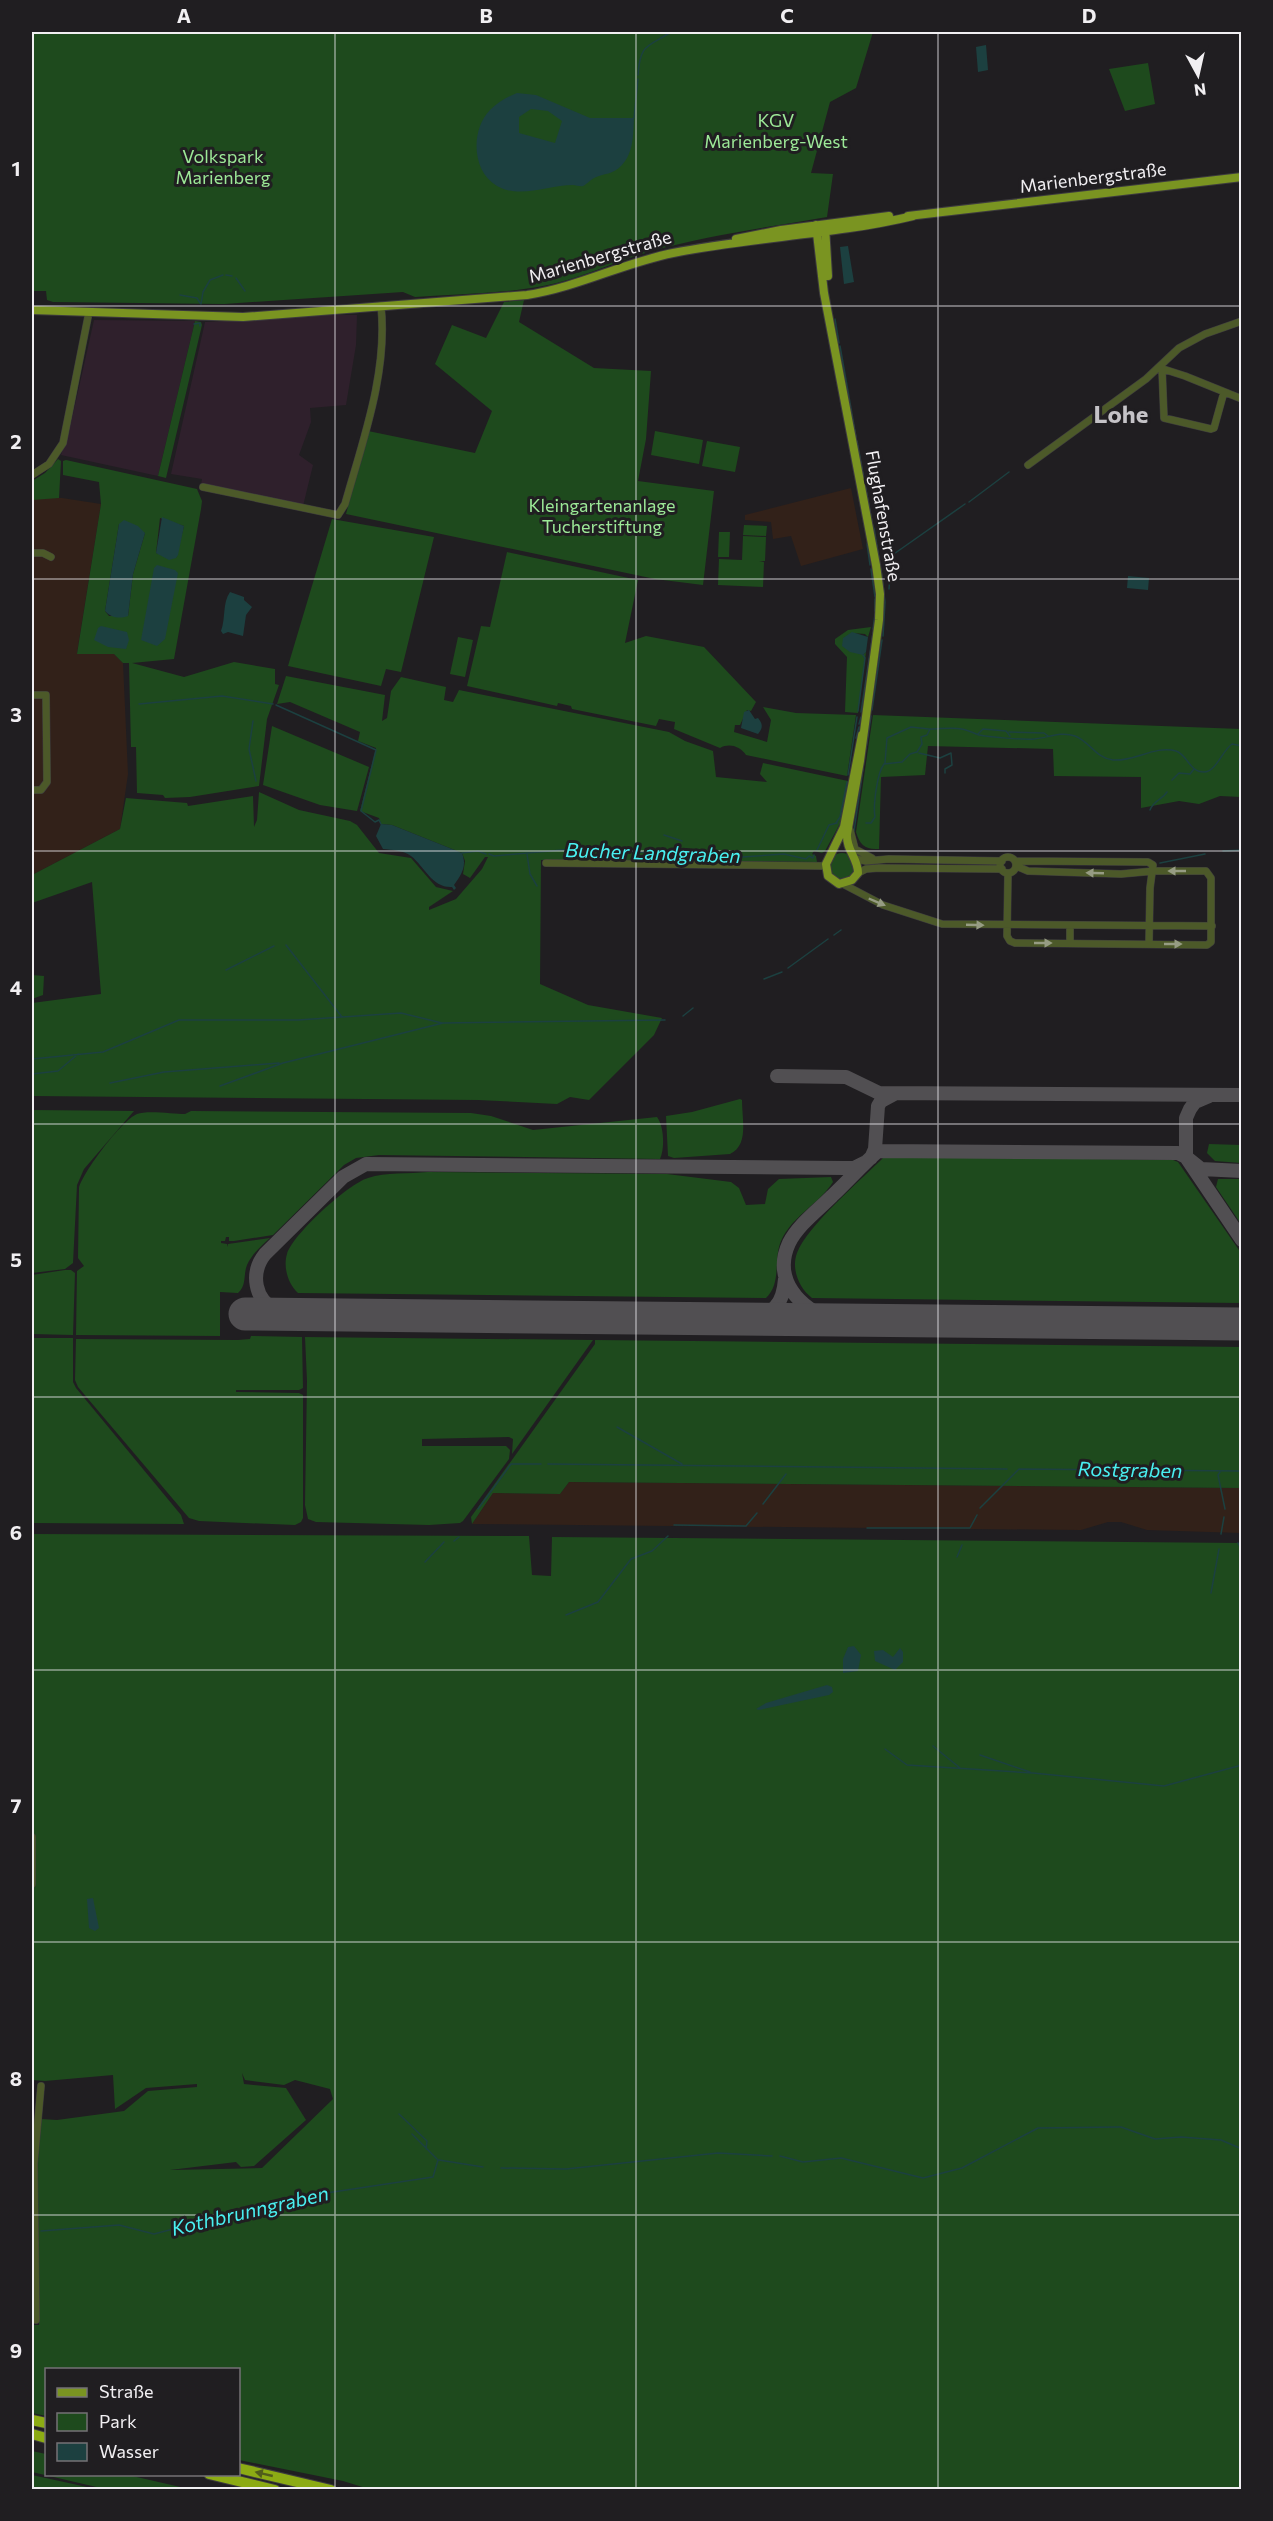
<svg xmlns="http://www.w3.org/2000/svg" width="1273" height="2521" viewBox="0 0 1273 2521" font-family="Commissioner,sans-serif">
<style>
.commercial{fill:#2f202c}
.industrial{fill:#322119}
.green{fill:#1e4a1d;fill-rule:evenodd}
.water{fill:#1c4040;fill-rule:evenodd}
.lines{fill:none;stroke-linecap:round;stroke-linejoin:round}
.stream{stroke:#1c4040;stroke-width:1.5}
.taxiway{stroke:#514f52;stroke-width:14}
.runway{stroke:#514f52;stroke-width:33}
.minor-casing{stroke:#3d3b3e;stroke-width:8}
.major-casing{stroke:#3d3b3e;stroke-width:10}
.highway-casing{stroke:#3d3b3e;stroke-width:12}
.minor{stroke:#4c5929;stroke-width:7}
.major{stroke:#7a9421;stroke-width:8}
.highway{stroke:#8cab14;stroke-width:10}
.oneway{fill:#969c83}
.oneway2{fill:#515d1b}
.grid{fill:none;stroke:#f1eff2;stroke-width:1.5;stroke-opacity:0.55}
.labels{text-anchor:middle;stroke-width:6;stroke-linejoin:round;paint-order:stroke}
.park-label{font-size:18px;fill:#9ce897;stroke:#201e21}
.street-label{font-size:18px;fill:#f1eff2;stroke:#201e21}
.water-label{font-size:20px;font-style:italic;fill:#49f0f1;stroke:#201e21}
.district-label{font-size:24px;font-weight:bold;fill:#c5c3c7;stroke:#201e21}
.neatline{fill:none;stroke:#f1eff2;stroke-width:2}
.grid-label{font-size:20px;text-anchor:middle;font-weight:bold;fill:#f1eff2}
</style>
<rect width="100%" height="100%" fill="#201e21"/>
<path class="commercial" d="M330 315H357L356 345 346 405 310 408 311 422 299 455 313 465 303 506 201 485 202 479 171 474 205 322Z
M94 320 195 321 158 476 61 455 69 432Z"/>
<path class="industrial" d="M851 488 863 549 801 566 791 536 773 539 771 522 745 520V515Z
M38 498H62L101 504 77 653 114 654 123 663 128 774 120 829 32 875V500Z
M569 1482 1242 1488 1241 1533 1147 1530 1121 1522H1108L1081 1530 472 1524 493 1493 560 1494Z"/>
<path class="green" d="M32 32H873L856 88 830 102 811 173 833 174 827 217C769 227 709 235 652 251 615 261 581 279 543 286 501 294 457 294 415 297L403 292 224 304 53 302 47 300 46 291H32Z
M1148 63 1155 104 1125 111 1109 69Z
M524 300 519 322 594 368 651 371 646 439 638 481 714 491 703 585 655 579 346 514 368 431 475 453 492 411 435 364 452 325 486 338 504 302Z
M195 321 201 322 202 325 166 478 158 476Z
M655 431 703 440 699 464 651 455Z
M707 441 740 447 735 472 702 466Z
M58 459 61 461 59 498 32 500V481L45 473Z
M66 460 197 489 202 501 201 509 174 659 132 663 184 677 234 662 275 669V684L279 685 267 719 259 786 190 797 165 798 163 795 137 793 136 747H131L129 663H123L114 654H77L101 504 99 482 63 475V461ZM160 518 184 526 176 558 156 553ZM119 524 145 533 133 574 128 616H109L105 611Z
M332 519 434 537 401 672 386 669 381 686 288 666Z
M744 525 767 526 766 536 743 535Z
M719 532H730L729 557H718Z
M743 536 766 537 765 561H759L764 562 763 587 718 585 719 559 742 560Z
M507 552 638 580 625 643 646 636 704 647 756 702 751 711 747 710 740 725H735L734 732 767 742 771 720 763 707 796 713 856 715 847 776 746 755C740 746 729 743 720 748L674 729 675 722 659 719 656 726 572 709 571 706 558 703 557 706 467 686 481 626 490 627Z
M871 627 868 637 865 634 853 633 863 655 866 652 858 713 845 712 847 657 835 644V639L848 630Z
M458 637 473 640 465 677 450 674Z
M286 676 385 695 382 721 387 718 391 691 401 677 446 687 444 700 453 702 459 690 669 732 685 741 713 751 716 777 767 782 760 774 763 763 848 781 842 820 825 851 822 853 814 851 812 854 816 856 817 862 541 860 540 984 588 1005 662 1018 654 1035 589 1100 570 1097 557 1104 478 1100 32 1096V1003L101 994 92 882 32 903V875L120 829 126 798 187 803 188 806 253 796 254 827 257 820 259 792 299 810 350 821 357 825 379 853 411 858 436 887 453 891 429 907V910L456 899 482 869 488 857H485L470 878 463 874 465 861 462 853 392 825 381 824 379 818 360 811 376 748 358 741 360 732 290 702 277 704Z
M873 715 1241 729V797L1220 796 1199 804 1179 801 1141 808V777L1054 776 1053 749 928 746 925 775 881 777 879 849C865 850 860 845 856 832Z
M272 726 369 767 357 811 320 805 263 785Z
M829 866a13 13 0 1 1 26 0a13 13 0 1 1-26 0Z
M32 975 44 976 43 995 32 999Z
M740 1099 742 1100C742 1120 749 1145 730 1154L674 1158 668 1156 666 1116 692 1112Z
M32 1110 134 1111 84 1169 77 1185 73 1263 65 1269 32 1273Z
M191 1111 471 1113 491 1116 533 1130 657 1117C664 1126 665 1148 660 1159L379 1155 356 1158 344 1165 273 1235 234 1241H229V1237H226L225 1241H221V1243L227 1244 228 1247V1244L270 1238C261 1246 252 1254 247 1265 243 1275 247 1285 238 1293L220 1292V1336L76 1335 77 1271 84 1266 78 1258 79 1188C83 1172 122 1120 137 1114 147 1110 174 1114 185 1114Z
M1209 1144 1241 1145V1163L1215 1161 1207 1153Z
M884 1157 1173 1160 1178 1162 1241 1253V1303L812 1298C799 1288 791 1269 797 1253 807 1226 862 1179 884 1157Z
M428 1172 667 1174 731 1182 739 1188 746 1205 765 1204 768 1189 779 1179 831 1177 833 1182C819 1204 792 1216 781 1241 773 1260 782 1283 766 1298L298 1293C288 1284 283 1267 287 1254 293 1234 348 1184 368 1178 386 1172 409 1174 428 1172Z
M1218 1179H1241V1224L1216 1187Z
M65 1270H71L75 1273 73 1335 32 1334V1275Z
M251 1336 302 1337 303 1388 299 1390H236V1392L299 1393 303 1395V1518L301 1522 295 1525 199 1521 189 1518 78 1387 75 1380 76 1339 238 1340 250 1339Z
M305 1337 593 1340 512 1454 513 1439 509 1437 422 1439V1446H506L510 1450 509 1459 463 1521 460 1523 429 1525 316 1522 308 1519 305 1505 307 1381Z
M32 1338H73V1382L76 1388 181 1515 184 1524 32 1523Z
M595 1340 1241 1347V1488L569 1482 560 1494 493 1493 472 1524 471 1517 595 1344Z
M32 1534 529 1536 532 1575 551 1576 552 1537 1241 1543V2489H369L343 2481 239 2460 238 2370H46V2416L32 2413V2325H39L37 2169 41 2119 57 2120 124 2111 148 2091 197 2087V2084L146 2088 115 2109 113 2075 45 2081 32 2080ZM242 2073 245 2080 284 2085 295 2080 330 2089 333 2099 262 2168 170 2170 236 2162 241 2167 254 2166 306 2120 286 2088 244 2084Z
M32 2451 46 2454V2474L128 2475 189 2489H105L32 2472Z
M32 2475 96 2489H32Z"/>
<path class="water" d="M986 45 988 70 978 72 976 47Z
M517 93 536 95 590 118H634C633 134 634 152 622 165 613 175 604 173 594 178 590 180 586 185 583 186 580 187 576 185 573 185 549 185 520 199 497 186 471 171 471 129 490 110 498 102 507 97 517 93ZM531 109 548 111 562 121 555 143 519 133V117Z
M848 246 854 282 844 284 840 247Z
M162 517 184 526 178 555 176 558 169 560 156 553Z
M124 520 138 526 145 533 133 574 128 616C120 619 111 618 105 611L119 524Z
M157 565 175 570 178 573 165 639 157 646 141 640 154 568Z
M1128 576 1149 578 1148 590 1127 588Z
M230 592 244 597V600L252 607 246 615 243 636 228 632 223 634 221 631C226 618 222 604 230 592Z
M101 626 127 632 129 640 126 649 108 647 94 640 98 628Z
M852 632 868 637 866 652 863 655 850 652 842 646 843 638Z
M749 710 755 719 758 718C763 724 763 728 758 734L741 728 744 712Z
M381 824 392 825 462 853C467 866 462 874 454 885L456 888 454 890 452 887C432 888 425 867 411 856 403 850 392 850 383 849L376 836Z
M854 1646 861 1655 858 1671 843 1673V1659L848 1647Z
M900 1648 903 1652V1662L895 1670 875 1661 874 1651 883 1650 893 1657Z
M827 1685 832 1687 833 1692 829 1695 759 1710 756 1709 766 1703Z
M93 1898 99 1928 95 1931 89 1928 87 1899Z"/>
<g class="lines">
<path class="stream" d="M638 75C640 43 648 47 671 32
M634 118 638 79
M226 275 232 276
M236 278 245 291
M180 295 197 298 200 303
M201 304 203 292 210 280 223 275
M835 319 839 343
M194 324 200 323V326
M840 346 856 437
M857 441 873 527
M969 502 1009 472
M874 528 879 558
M867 544 870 565
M891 556 965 504
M871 569 875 597
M881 569 885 602 883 636
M889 589 891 564
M875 599V611
M873 629 875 614
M139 704 222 696 273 704
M276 705 376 750 361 811 375 822 379 820 381 824
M872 710 882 640
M858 711 865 658 863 655
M861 712 873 633
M253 721 249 749 256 781
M859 724 861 717
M1009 732 1044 733 1048 736
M978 734 983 729 1006 731 1010 736
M856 738 859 727
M866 749 871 716
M919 753 940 758 951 753 952 765 945 769V773
M885 763 887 738 911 727 929 729
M848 775 857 717
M1172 780 1179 773 1190 774 1194 769
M1150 810C1154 800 1162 800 1167 792
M836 823 840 817 847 782
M866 823H871L875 817C873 806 877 773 884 764L902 762 910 754 917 752 922 744 921 737 927 735 930 729C940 729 952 727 962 729 968 730 973 733 979 735 988 737 1025 740 1034 739 1048 738 1060 731 1075 736 1089 741 1097 759 1113 760 1134 762 1155 745 1176 751 1188 755 1189 772 1204 772 1216 772 1222 751 1232 744L1242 746
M854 831 863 769
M664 835 682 841
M817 850 829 825 837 823
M1223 851 1242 850
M462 853 478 851 486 854
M489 854 494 856 573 849 742 857 784 854 806 859 809 856 813 858 814 855
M527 854 530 874 537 886
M1160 863 1205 854
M834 935 841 930
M286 945 342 1017
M788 968 828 939
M226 970 274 946
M764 979 782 972
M683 1016 693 1008
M32 1059 103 1052 179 1020H298L401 1013 442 1023
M32 1074 58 1071 78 1054
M110 1083 164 1072 279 1063
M220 1086 283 1063 443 1023 665 1020
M617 1427 682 1464
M548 1464 1007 1469
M1220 1472 1218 1475 1225 1509
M763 1504 786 1474
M980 1508 1019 1469 1242 1471
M478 1509 511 1464H541
M674 1525 746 1526 757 1513
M867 1528H970L977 1515
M1221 1534 1224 1517
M454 1541 459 1537
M1238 1543 1242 1551
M957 1557 962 1545
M425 1562 444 1542
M1211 1593 1219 1549
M566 1615 598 1602 631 1559 652 1551 668 1536
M933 1746 960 1768
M885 1749 907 1765 1033 1773 1164 1786 1242 1765
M980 1755 1030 1772
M399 2114 427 2141 426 2149
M1121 2127 1155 2139 1181 2137 1221 2140 1242 2149
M412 2134 437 2159
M780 2156 803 2162 841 2158 923 2178 962 2168 1038 2128 1120 2127
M439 2160 483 2167
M501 2168 566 2169 718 2153 772 2156
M41 2231 119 2225 154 2234 293 2198 433 2177 438 2160"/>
<path class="taxiway" d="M777 1076 846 1077 879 1093 1242 1095
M1209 1096 1195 1102 1190 1109 1186 1118V1157L1242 1240
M871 1158 875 1149 878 1106 881 1101 894 1094
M301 1314C293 1314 284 1314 277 1311 254 1300 250 1273 265 1254L343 1177 366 1164 845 1168H854L866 1162
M747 1319C773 1314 783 1306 785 1279
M833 1320C800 1309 772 1280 789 1243 798 1225 818 1210 832 1196 848 1181 862 1165 878 1151L1178 1153 1186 1157 1201 1169 1242 1171"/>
<path class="runway" d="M245 1314 1242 1324"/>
<defs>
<path id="minor" d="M1160 368 1185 376 1242 399
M1162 368 1164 418 1211 429 1214 428 1224 392
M1028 465 1146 379 1179 348 1205 334 1242 321
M32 475 49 464 63 443 89 312
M203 487 338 515 345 504C363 440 388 372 381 306
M32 553H43L51 557
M32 695H46L47 782 41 790H32
M850 830 855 849 872 858
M1000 865a8 8 0 1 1 16 0a8 8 0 1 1-16 0Z
M856 859 866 861 889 859 1002 861
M1015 861 1148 862 1153 865 1150 888 1149 944
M546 863 826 866
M858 873 866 869 879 868 1002 869
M1008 873 1007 936 1010 941 1015 943 1207 945 1211 942V878L1206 871H1154L1121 874 1028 871 1016 866
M843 884 883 905 942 924 1212 926
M1070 943V926
M32 1837V1884
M36 2320 34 2164 41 2086"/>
<path id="major" d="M908 216 1242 177
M816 225 824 293 876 565 880 594 879 620 860 761 847 834C846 850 858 858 858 873L852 880 839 884 828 876 826 864 844 827 862 735
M825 226 828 276
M736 239 781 230 889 216
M32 310 243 317 527 295C578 287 623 263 673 253 752 237 834 235 913 216"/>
<path id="highway" d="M32 2420 46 2423
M32 2434 46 2438
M238 2468 331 2490
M209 2474 275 2490"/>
</defs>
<use href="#minor" class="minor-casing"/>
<use href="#major" class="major-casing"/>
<use href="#highway" class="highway-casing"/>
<use href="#minor" class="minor"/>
<use href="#major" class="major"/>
<use href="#highway" class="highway"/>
</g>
<defs><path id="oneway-solid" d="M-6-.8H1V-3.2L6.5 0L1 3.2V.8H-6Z" transform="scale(1.5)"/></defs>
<g class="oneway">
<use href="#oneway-solid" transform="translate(1177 871) rotate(180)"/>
<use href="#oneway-solid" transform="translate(1095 873) rotate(-178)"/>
<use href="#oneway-solid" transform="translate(877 902) rotate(23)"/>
<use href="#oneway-solid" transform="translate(975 925) rotate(2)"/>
<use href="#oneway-solid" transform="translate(1043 943)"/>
<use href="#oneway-solid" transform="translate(1173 944)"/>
</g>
<use class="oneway2" href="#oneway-solid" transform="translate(264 2474) rotate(-167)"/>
<path class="grid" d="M335 32V2490M636 32V2490M938 32V2490M32 306H1242M32 579H1242M32 851H1242M32 1124H1242M32 1397H1242M32 1670H1242M32 1942H1242M32 2215H1242"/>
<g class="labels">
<g class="park-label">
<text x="776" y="127">KGV<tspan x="776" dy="21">Marienberg-West</tspan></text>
<text x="223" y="163">Volkspark<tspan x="223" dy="21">Marienberg</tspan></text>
<text x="602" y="512">Kleingartenanlage<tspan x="602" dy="21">Tucherstiftung</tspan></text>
</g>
<g class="street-label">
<text transform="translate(1093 178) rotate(-7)" y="6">Marienbergstraße</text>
<text transform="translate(600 257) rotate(-16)" y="6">Marienbergstraße</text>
<text transform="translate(883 516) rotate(80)" y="6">Flughafenstraße</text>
</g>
<g class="water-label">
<text transform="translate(653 853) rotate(2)" y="7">Bucher Landgraben</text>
<text transform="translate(1130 1470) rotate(1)" y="7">Rostgraben</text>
<text transform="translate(250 2211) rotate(-13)" y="7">Kothbrunngraben</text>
</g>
<g class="district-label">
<text x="1121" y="423">Lohe</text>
</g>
</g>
<rect width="1273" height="2521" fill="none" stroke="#201e21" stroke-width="66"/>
<rect x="45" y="2368" width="195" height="108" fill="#201e21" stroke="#747275" stroke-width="1.5"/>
<rect x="57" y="2388" width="30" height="9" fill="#7a9421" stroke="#747275" stroke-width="1.5"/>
<text x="99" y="2398" font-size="18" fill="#f1eff2">Straße</text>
<rect x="57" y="2413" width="30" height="18" fill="#1e4a1d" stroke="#747275" stroke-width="1.5"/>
<text x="99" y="2428" font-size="18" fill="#f1eff2">Park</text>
<rect x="57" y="2443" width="30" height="18" fill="#1c4040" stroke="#747275" stroke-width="1.5"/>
<text x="99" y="2458" font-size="18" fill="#f1eff2">Wasser</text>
<g transform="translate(1198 75) rotate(172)" stroke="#201e21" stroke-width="4.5" paint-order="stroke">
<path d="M0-4.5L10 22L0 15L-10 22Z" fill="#f1eff2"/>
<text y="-9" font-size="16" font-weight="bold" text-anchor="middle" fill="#f1eff2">N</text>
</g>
<rect x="33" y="33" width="1207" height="2455" class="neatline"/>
<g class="grid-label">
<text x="184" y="23">A</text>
<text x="486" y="23">B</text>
<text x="787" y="23">C</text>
<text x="1089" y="23">D</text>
<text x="16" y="176">1</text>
<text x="16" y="449">2</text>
<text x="16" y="722">3</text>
<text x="16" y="995">4</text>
<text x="16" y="1267">5</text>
<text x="16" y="1540">6</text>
<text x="16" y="1813">7</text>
<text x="16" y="2086">8</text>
<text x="16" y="2358">9</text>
</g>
</svg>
